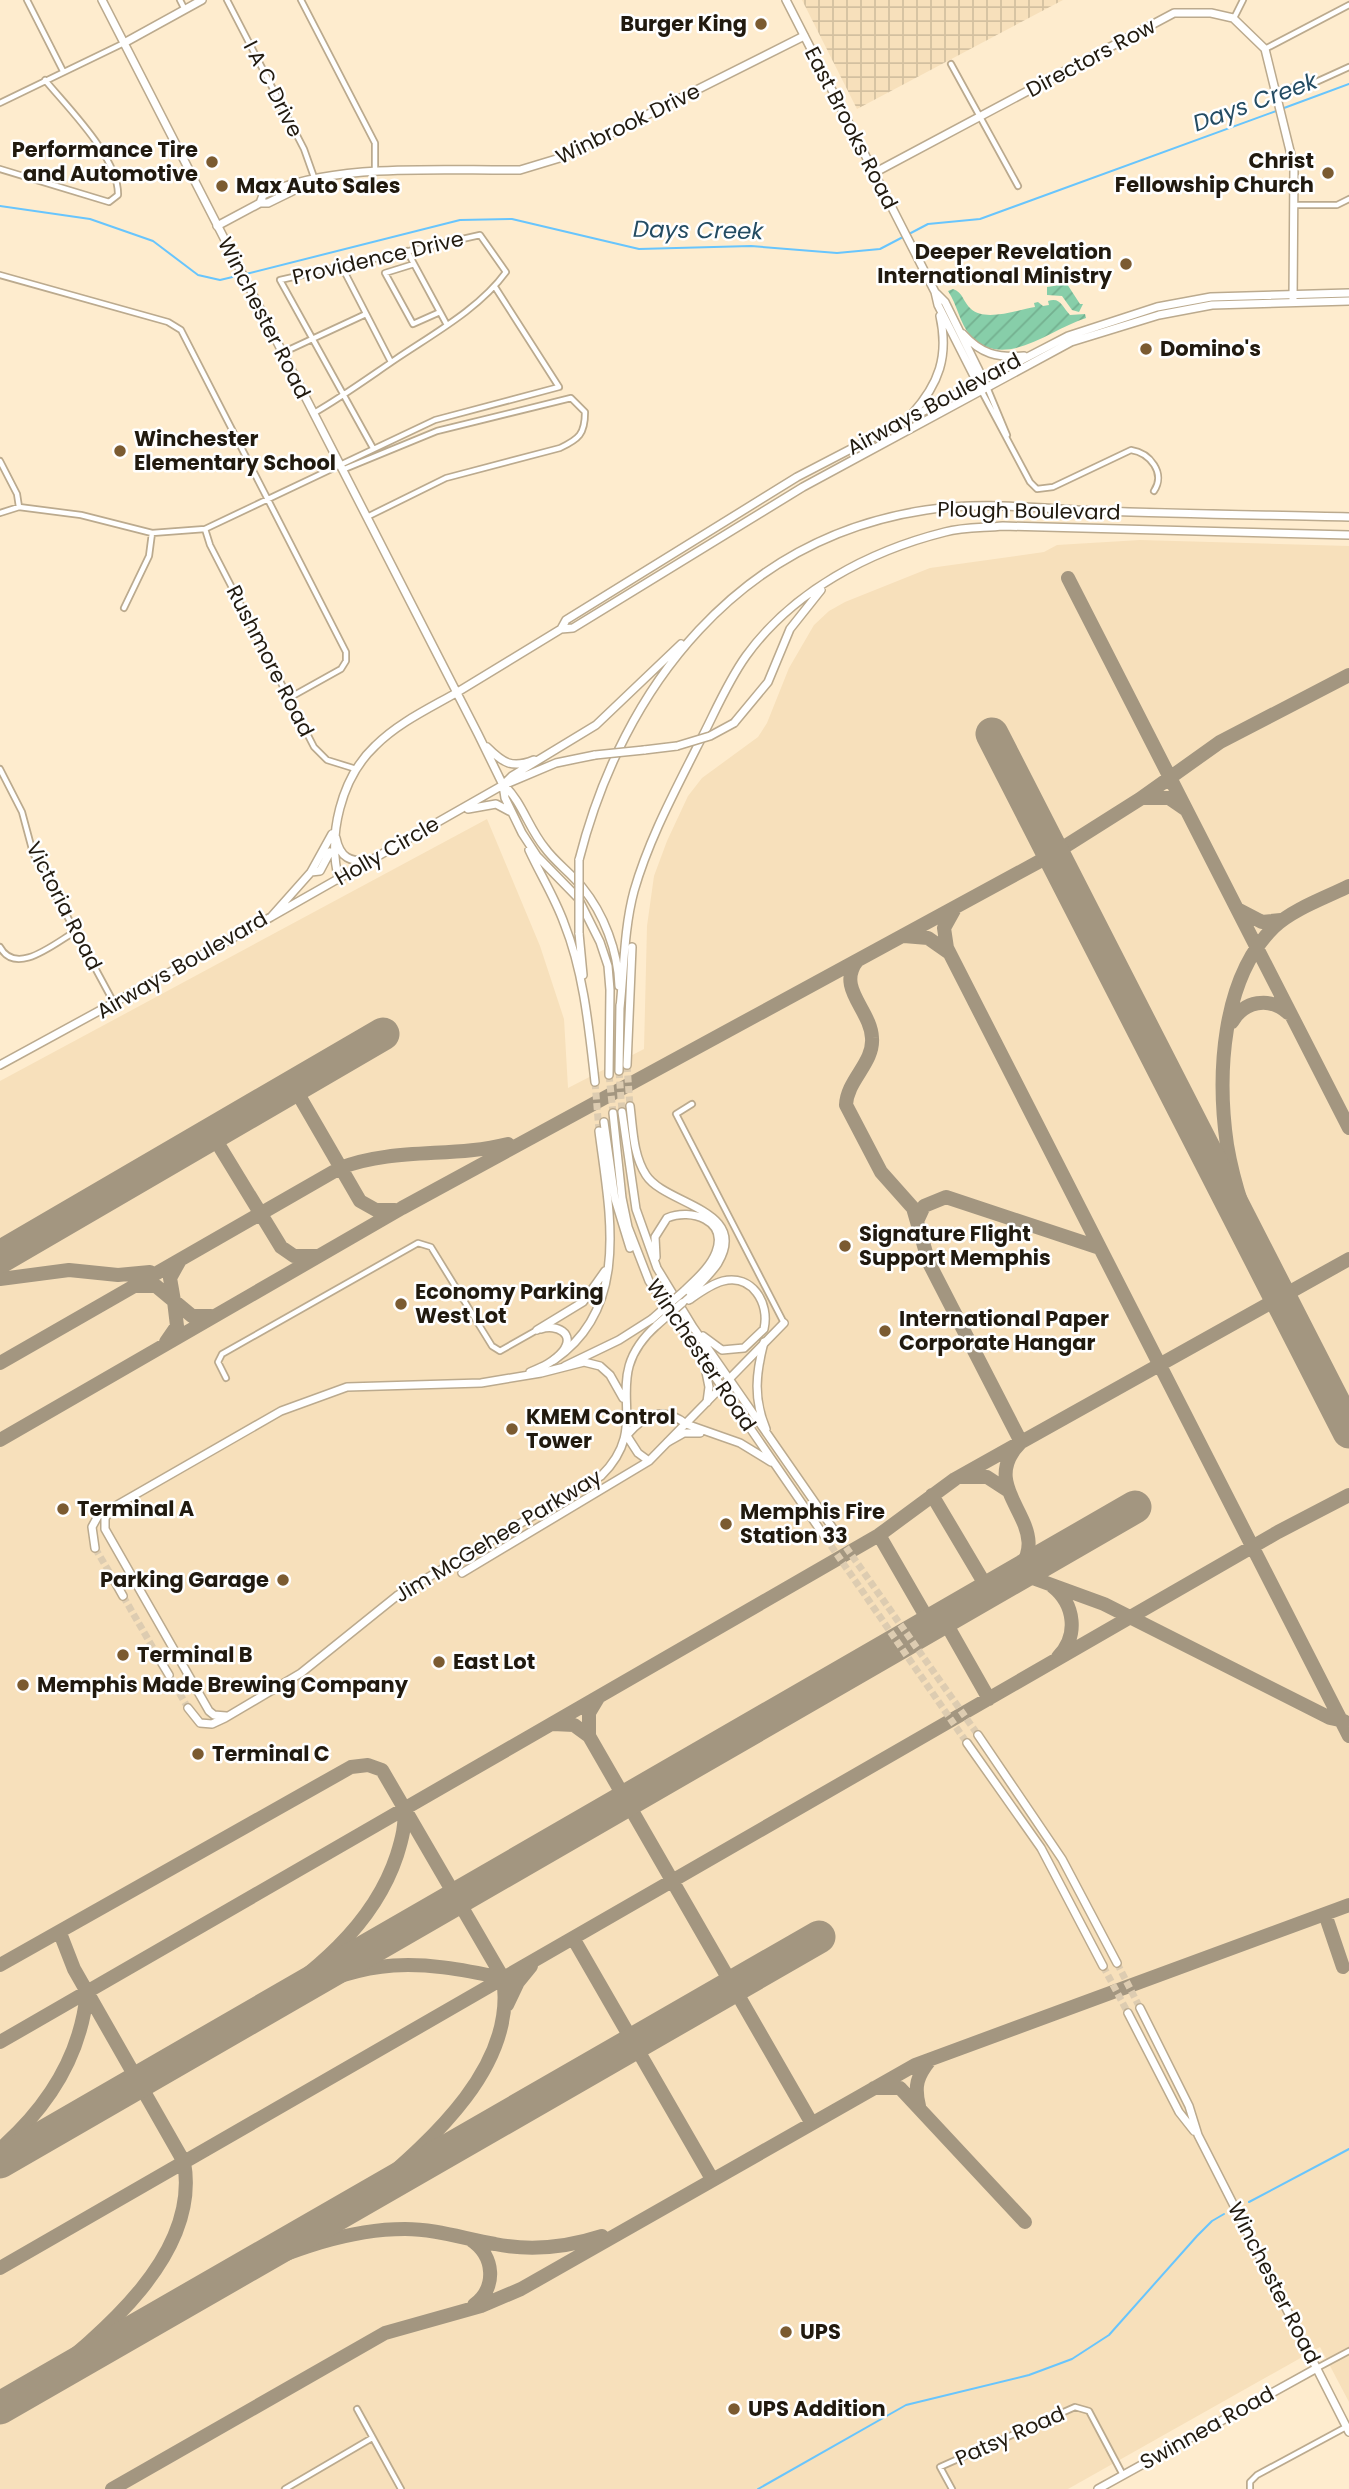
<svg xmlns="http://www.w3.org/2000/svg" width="1349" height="2489" viewBox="0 0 1349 2489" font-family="Poppins,sans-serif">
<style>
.built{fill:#f7e0bb}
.industrial{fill:url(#industrial-grid)}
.garden{fill:url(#garden-furrows)}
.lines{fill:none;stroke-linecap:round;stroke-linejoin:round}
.stream{stroke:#68c5fd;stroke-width:2}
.taxiway{stroke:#a39680;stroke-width:14}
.runway{stroke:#a39680;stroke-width:33}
.secondary-tunnel{stroke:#ddccb1;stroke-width:7;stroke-dasharray:7 3.5;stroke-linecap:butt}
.primary-tunnel{stroke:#ddccb1;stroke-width:7;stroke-dasharray:7 3.5;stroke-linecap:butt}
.street-casing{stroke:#bbaa8e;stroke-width:8}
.secondary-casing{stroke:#bbaa8e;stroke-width:10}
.primary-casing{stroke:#bbaa8e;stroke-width:10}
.street{stroke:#fff;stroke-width:4.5}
.secondary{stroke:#fff;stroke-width:7}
.primary{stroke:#fff;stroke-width:7}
.secondary-bridge-casing{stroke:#bbaa8e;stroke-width:10;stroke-linecap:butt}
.primary-bridge-casing{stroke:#bbaa8e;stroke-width:10;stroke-linecap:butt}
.secondary-bridge{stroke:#fff;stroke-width:7}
.primary-bridge{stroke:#fff;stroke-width:7}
.poi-dot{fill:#7b5b31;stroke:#fff;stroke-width:2.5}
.labels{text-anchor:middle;stroke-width:5;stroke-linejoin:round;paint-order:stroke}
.poi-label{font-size:21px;font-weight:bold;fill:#211a0f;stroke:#fff;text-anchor:start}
.street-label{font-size:21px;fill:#211a0f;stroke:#fff}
.water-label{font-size:23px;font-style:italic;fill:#244c63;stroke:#fff}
</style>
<defs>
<pattern id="industrial-grid" width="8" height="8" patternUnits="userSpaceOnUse" patternTransform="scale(1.75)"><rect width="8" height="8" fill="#f7e0bb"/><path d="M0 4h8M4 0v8" fill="none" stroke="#d3c0a0"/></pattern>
<pattern id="garden-furrows" width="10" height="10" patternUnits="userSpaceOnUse" patternTransform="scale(1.75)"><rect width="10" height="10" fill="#87cea9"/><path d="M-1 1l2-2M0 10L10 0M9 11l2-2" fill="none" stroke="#74b090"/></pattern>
</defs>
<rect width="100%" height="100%" fill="#feecce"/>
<path class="built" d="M1140 540 1349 546V2402L1320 2347 1068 2489H0V1081L487 819 540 946 564 1019 568 1088 644 1049 647 926 654 876 667 841 688 796 702 778 758 737 767 723 789 668 814 625 829 611 845 602 930 568 1044 552 1057 545Z"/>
<path class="industrial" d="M802 0H1063L857 109Z"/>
<path class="garden" d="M1067 284 1080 304H1083L1079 312 1072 310 1062 296 1047 295V287Z
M953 289C963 292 963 302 971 309 985 322 1017 310 1035 307L1034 303 1038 302 1043 306 1049 305 1048 301C1061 297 1062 307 1070 315L1085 314 1086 318C1050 329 1004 372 970 335 960 324 957 304 948 291Z"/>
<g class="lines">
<path class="stream" d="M1284 108 1349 84
M0 206 90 219 153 241 198 275 220 280 241 275
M907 235 928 224 980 219 1279 110
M246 274 460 220 512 219 639 249 751 246 837 253 880 249 903 237
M1249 2202 1349 2149
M758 2489 906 2405 1029 2375 1072 2359 1109 2335 1197 2236 1212 2221 1224 2214"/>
<path class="taxiway" d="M1068 578 1349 1128
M1143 798H1169L1185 809
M954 910 944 928 947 948 1349 1736
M1239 910 1262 922 1281 920
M904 936 928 938 948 952
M857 961C836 988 871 1010 872 1038 874 1063 847 1080 846 1105L881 1172 913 1208 929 1263 1021 1442C970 1493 1067 1527 1010 1579
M1232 1022C1244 1001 1269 996 1288 1013
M294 1087 360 1201 376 1210H395
M212 1134 281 1247 294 1256H316
M918 1219 924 1206 946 1197 1100 1248
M180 1260 170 1278 174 1301 192 1316H211
M1265 1267C1249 1227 1234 1187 1227 1145 1217 1076 1221 979 1274 927 1293 909 1325 898 1349 886
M0 1279 69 1270 118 1275 150 1272
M137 1286H156L174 1301 177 1326 166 1342
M0 1363 340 1168C395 1147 453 1158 508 1144
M0 1440 402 1208 1053 854 1140 799 1220 742 1349 675
M963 1477H987L1007 1490
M932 1495 989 1591
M879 1535 931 1625
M1010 1579 1030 1577 1104 1604 1330 1718 1344 1721
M1052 1586C1075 1604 1079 1636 1058 1657
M943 1618 989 1699
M553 1724 574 1725 589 1736V1713L598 1698
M589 1736 811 2122
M1325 1914 1343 1967
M573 1938 712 2179
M0 1965 351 1767 368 1765 382 1770 503 1978C518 2069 425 2145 364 2198
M288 1998C371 1957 414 1959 503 1978
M507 2005 518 1982 531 1966
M252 2016C312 1973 373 1928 397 1855 402 1839 406 1824 404 1808
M0 2042 879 1535 955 1479 1349 1259
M874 2088H900L1025 2222
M919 2106C914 2086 917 2076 930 2060
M0 2149C48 2107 81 2056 87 1992
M1 2153 91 2109
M471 2240C495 2256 497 2288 474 2305
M0 2268 1278 1532 1349 1495
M230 2276C287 2253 343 2229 405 2229 436 2229 465 2239 495 2244 530 2251 568 2247 602 2236
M35 2387C99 2336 201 2256 184 2162L74 1969 60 1933
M112 2489 385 2333 481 2306 521 2289 915 2065 1349 1905"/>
<path class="runway" d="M992 734 1349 1432
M0 1257 383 1034
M0 2162 1135 1507
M0 2408 819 1937"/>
<path class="secondary-tunnel" d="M95 1548 114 1580
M123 1596 160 1660
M169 1675 188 1708"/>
<path class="primary-tunnel" d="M627 1065 630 1106
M619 1071 622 1112
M609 1075 613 1113
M595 1082 599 1131
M834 1530 978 1735
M825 1537 967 1743
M1117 1963 1140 2008
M1103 1966 1128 2013"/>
<defs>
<path id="street" d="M27 0 63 71
M180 0 184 8
M227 0 304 149 315 180
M301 0 375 143V171
M1234 18 1243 0
M1265 49 1349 5
M951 64 1018 186
M1277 91 1316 82 1349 67
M0 103 124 43
M0 169 109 202 118 195C119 158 68 108 45 80
M1295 205H1337L1349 199
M407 251 447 325
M414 264 385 273 413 324 440 312
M342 267 391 362
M0 275 168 322 181 330 346 652V661L341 669 289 698
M282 353 366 314
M987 387 1007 435
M981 390 1030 482 1037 489 1053 487 1131 450C1150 453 1166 473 1154 491
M314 413C342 397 368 378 396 359 433 334 479 309 506 272L480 235 280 280 373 448
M0 461 17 494 19 507
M342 470 437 431 571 398 585 412C585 434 579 439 560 448L446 478 367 517
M0 513 19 507 81 515 152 533 205 529 435 420 559 387 495 287
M205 529 210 545 314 747 327 760 356 769
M124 608 149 556 152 533
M0 769 22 812 33 853 114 1003
M0 947C16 977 55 943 76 931
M692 1104 676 1114 784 1323
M226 1378 218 1362 222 1354 418 1243 431 1247 492 1346 500 1351 537 1330
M1317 2368 1349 2351
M357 2409 401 2489
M285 2489 372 2438
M952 2489 940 2467 1075 2407 1089 2411 1123 2475
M1250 2489V2482L1257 2475 1346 2427"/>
<path id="secondary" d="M124 43 202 0
M874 173 1174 13H1211L1233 18 1265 49 1294 167 1293 301
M260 203 263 195C333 162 442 171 520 170L563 157 804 36
M217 226 260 203H268L315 180
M530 1372C542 1367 554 1362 563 1351 576 1333 556 1324 541 1329
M627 1435C645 1414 663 1406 686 1424
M627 1436 638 1453 649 1461
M110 1511 105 1518V1529L209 1711 214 1715 226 1716
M95 1548 92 1527 98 1516 281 1411 347 1387 481 1383 541 1373 584 1362 600 1366 610 1375 623 1398
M462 1573 649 1461 784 1323
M114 1580 123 1596
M160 1660 169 1675
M188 1708 200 1723 212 1724 225 1718 301 1673 398 1595 601 1476C657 1421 594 1381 657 1325
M1098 2489 1317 2368"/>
<path id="primary" d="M102 0 478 734 503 785 505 798 522 833 537 856 578 898 600 942 608 966 610 990 609 1075
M786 0 935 292 938 305 979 386
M936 293 945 302 985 383
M963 334C981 354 997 358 1024 356
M912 414C939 384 949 356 940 316
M561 629 573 628 803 487 1071 342 1159 315 1212 305 1349 301
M734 723 768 682 790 629 821 590
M487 747C503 763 512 769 534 760
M644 750 677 746
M504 785C522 802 529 829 545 848 555 862 571 873 582 887 604 914 618 951 619 986
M504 785 556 763 595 755
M468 809 496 804 509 811
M336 838C340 858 350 862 370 861
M529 850C540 874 555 898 564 923 584 973 589 1029 595 1082
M579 860C623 686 739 538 926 510 983 501 1043 509 1100 511 1183 514 1266 515 1349 517
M311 872 320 871 330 852
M339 880C327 836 341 778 375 746 398 723 428 709 456 693 491 672 526 650 561 629L566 620 797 477 1068 336 1157 307 1211 297 1349 293
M271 917 503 785 512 776 596 725 681 644
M579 933 583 975
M620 1008C624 970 624 928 634 891 649 839 674 793 698 745 714 715 726 684 746 656 793 591 869 551 945 532 964 527 984 528 1003 526L1349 535
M0 1065 271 917 311 872 332 834
M627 1065 632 947
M619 1071 620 1005
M630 1106C633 1129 633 1155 646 1175 665 1205 750 1209 718 1263 709 1277 693 1290 682 1303
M622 1112 636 1209 657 1268 693 1327 834 1530
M613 1113 622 1198 628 1227 649 1281 825 1537
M604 1122 615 1199 630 1248
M656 1257 655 1237 667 1218C691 1208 728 1220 716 1252 710 1268 695 1280 684 1291
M689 1300C699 1293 711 1284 723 1281 752 1274 770 1303 764 1329L744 1348 722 1350 703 1336
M537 1330 583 1302 605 1271
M764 1342C756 1373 753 1398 766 1429
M554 1360C632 1307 609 1211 599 1131
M565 1366 619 1340 652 1319
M705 1367 709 1387 707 1402
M686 1424 740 1443 771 1462
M668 1442 684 1433H700
M978 1735 1062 1859 1117 1963
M967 1743 1041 1848 1103 1966
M1140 2008 1189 2106 1198 2135 1349 2432
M1128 2013 1179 2112 1194 2131"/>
</defs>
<use href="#street" class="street-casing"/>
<use href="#secondary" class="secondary-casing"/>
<use href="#primary" class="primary-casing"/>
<use href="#street" class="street"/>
<use href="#secondary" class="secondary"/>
<use href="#primary" class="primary"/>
<defs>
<path id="secondary-bridge" d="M657 1325 682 1303"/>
<path id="primary-bridge" d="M677 746 710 736 734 723
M595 755 644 750
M579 860V933
M652 1319 684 1291"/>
</defs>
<use href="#secondary-bridge" class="secondary-bridge-casing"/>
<use href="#primary-bridge" class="primary-bridge-casing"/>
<use href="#secondary-bridge" class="secondary-bridge"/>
<use href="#primary-bridge" class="primary-bridge"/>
</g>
<g class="poi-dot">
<circle cx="761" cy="24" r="7"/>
<circle cx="212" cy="162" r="7"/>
<circle cx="1328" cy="173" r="7"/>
<circle cx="222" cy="186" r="7"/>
<circle cx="1126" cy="264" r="7"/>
<circle cx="1146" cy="349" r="7"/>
<circle cx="120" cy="451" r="7"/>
<circle cx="845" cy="1246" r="7"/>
<circle cx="401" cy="1304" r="7"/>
<circle cx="885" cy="1331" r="7"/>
<circle cx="512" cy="1429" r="7"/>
<circle cx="63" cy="1509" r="7"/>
<circle cx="726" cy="1524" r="7"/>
<circle cx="283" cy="1580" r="7"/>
<circle cx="123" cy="1655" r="7"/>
<circle cx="439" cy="1662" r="7"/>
<circle cx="23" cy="1685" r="7"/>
<circle cx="198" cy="1754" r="7"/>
<circle cx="786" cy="2332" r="7"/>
<circle cx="734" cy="2409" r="7"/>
</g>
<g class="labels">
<g class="poi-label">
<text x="747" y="31" text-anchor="end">Burger King</text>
<text x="198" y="157" text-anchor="end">Performance Tire<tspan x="198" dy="24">and Automotive</tspan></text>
<text x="1314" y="168" text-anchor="end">Christ<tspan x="1314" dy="24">Fellowship Church</tspan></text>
<text x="236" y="193">Max Auto Sales</text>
<text x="1112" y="259" text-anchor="end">Deeper Revelation<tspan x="1112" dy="24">International Ministry</tspan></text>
<text x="1160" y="356">Domino's</text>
<text x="134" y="446">Winchester<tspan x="134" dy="24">Elementary School</tspan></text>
<text x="859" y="1241">Signature Flight<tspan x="859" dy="24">Support Memphis</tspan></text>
<text x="415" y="1299">Economy Parking<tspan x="415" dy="24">West Lot</tspan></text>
<text x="899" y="1326">International Paper<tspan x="899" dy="24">Corporate Hangar</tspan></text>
<text x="526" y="1424">KMEM Control<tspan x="526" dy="24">Tower</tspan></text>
<text x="77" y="1516">Terminal A</text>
<text x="740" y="1519">Memphis Fire<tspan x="740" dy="24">Station 33</tspan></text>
<text x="269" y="1587" text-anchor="end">Parking Garage</text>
<text x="137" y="1662">Terminal B</text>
<text x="453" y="1669">East Lot</text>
<text x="37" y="1692">Memphis Made Brewing Company</text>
<text x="212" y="1761">Terminal C</text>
<text x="800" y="2339">UPS</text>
<text x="748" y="2416">UPS Addition</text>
</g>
<g class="street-label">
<text transform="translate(1091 58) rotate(-28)" y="7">Directors Row</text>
<text transform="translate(273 89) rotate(63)" y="7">I A C Drive</text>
<text transform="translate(628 124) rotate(-26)" y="7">Winbrook Drive</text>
<text transform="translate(851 128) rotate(63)" y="7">East Brooks Road</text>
<text transform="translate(378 258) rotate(-13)" y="7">Providence Drive</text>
<text transform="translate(264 318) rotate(63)" y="7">Winchester Road</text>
<text transform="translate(934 404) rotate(-28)" y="7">Airways Boulevard</text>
<text transform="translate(1029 511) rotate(1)" y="7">Plough Boulevard</text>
<text transform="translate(270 661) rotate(63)" y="7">Rushmore Road</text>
<text transform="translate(387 851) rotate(-30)" y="7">Holly Circle</text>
<text transform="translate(64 906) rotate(63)" y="7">Victoria Road</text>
<text transform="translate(182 965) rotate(-30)" y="7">Airways Boulevard</text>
<text transform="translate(701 1355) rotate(56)" y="7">Winchester Road</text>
<text transform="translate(498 1536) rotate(-31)" y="7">Jim McGehee Parkway</text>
<text transform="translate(1274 2283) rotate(63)" y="7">Winchester Road</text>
<text transform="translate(1207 2428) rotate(-29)" y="7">Swinnea Road</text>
<text transform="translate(1010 2436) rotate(-24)" y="7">Patsy Road</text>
</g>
<g class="water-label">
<text transform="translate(1255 102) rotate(-20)" y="8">Days Creek</text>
<text transform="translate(698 230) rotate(1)" y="8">Days Creek</text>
</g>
</g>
</svg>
